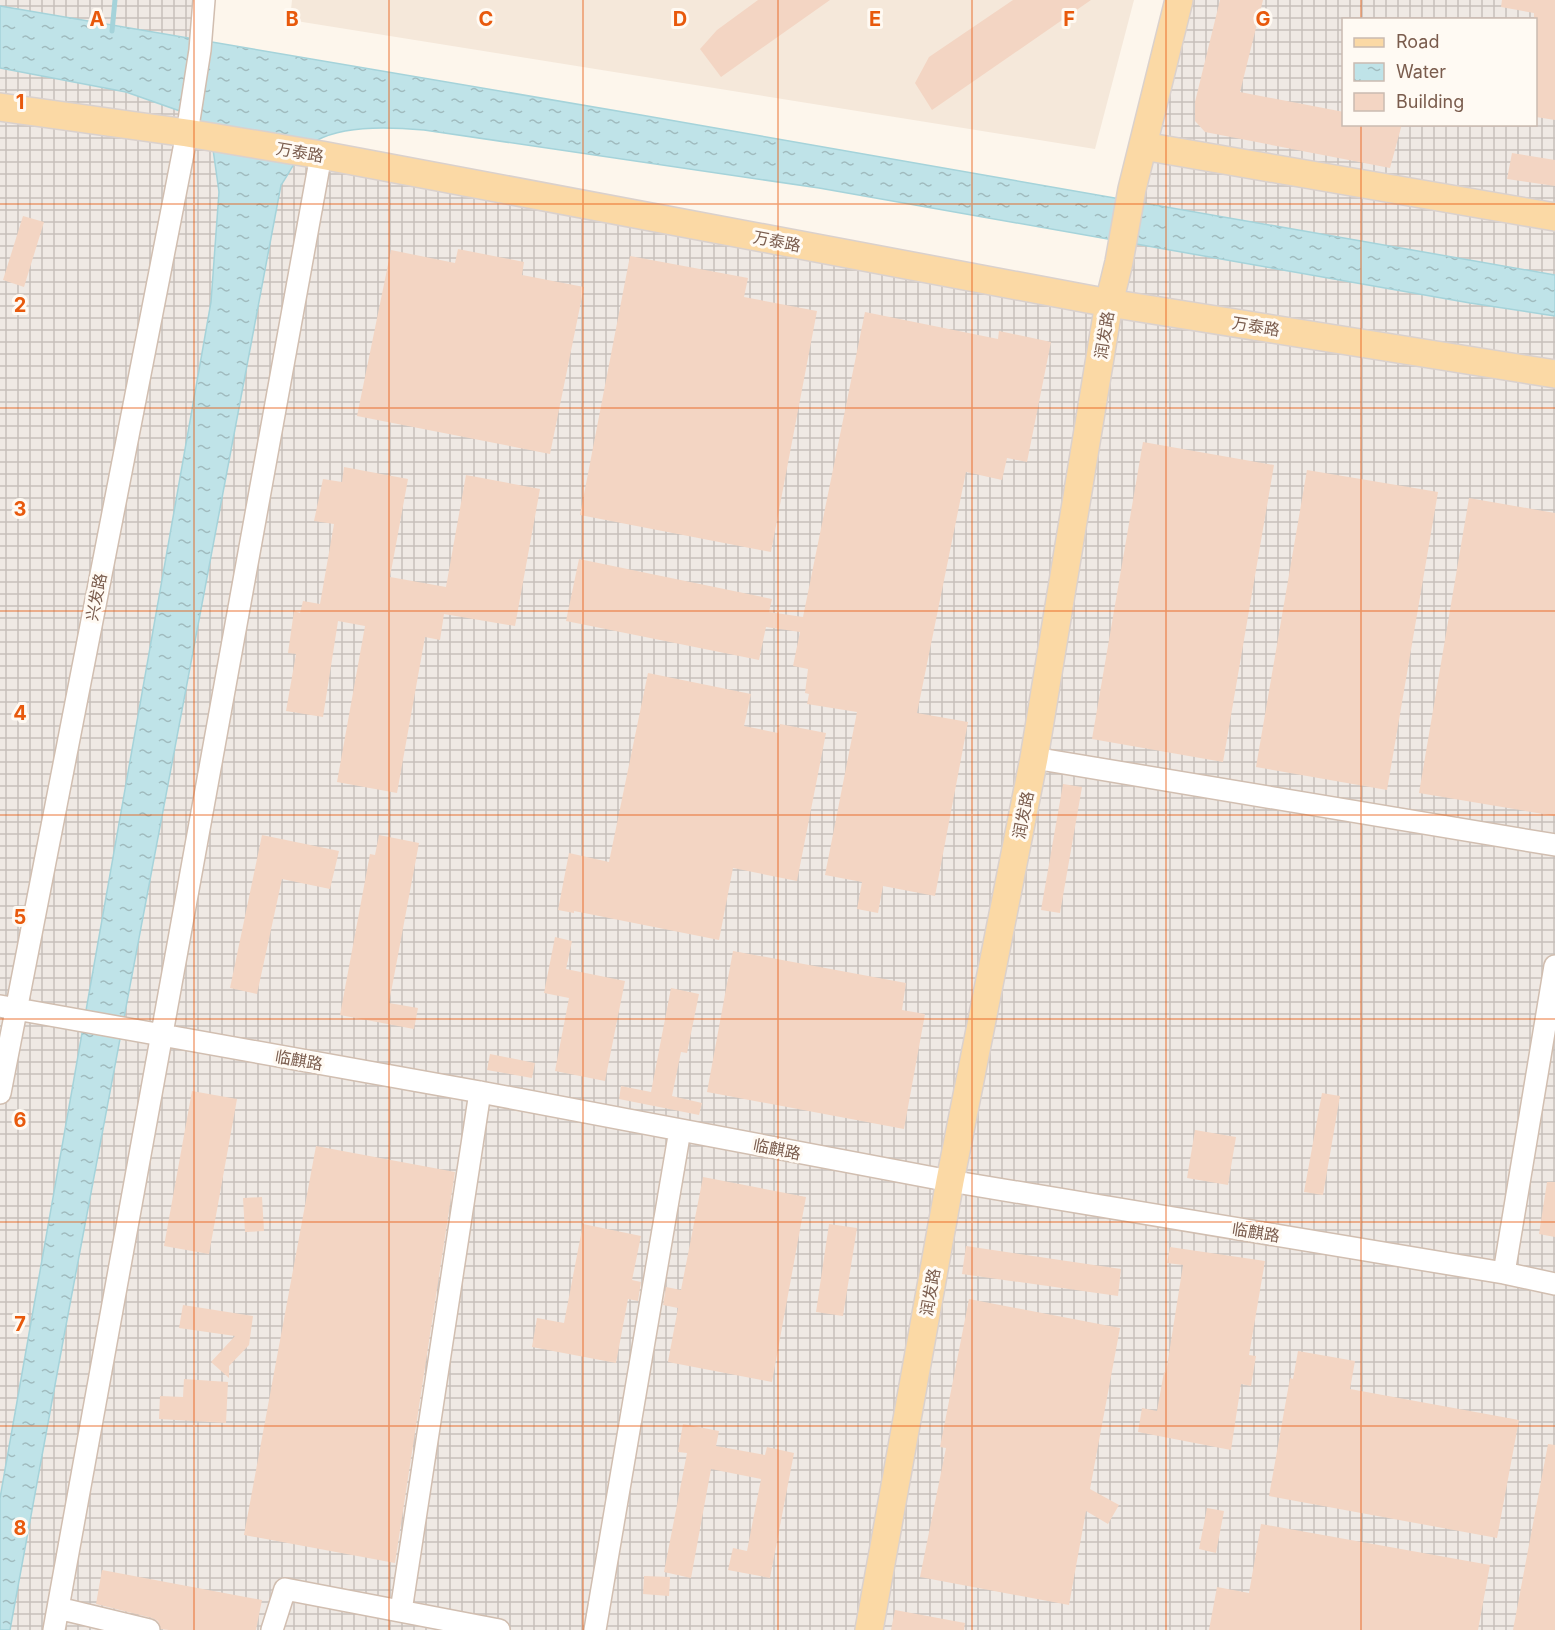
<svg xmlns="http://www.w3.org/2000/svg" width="1555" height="1630" viewBox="0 0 1555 1630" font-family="Inter,'Noto Sans SC',sans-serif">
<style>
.residential{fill:#f5e8da}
.industrial{fill:url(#industrial-grid);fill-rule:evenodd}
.water{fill:url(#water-ripples);stroke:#a5d3da;stroke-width:1.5}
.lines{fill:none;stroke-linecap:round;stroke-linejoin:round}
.stream{stroke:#a5d3da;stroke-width:5}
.building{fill:#f3d5c3}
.minor-casing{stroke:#d1beb0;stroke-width:24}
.major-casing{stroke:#dad1cd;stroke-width:30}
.minor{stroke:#fff;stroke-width:21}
.major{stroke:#fbd9a5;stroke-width:27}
.grid{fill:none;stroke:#e8590c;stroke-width:1.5;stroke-opacity:0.55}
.labels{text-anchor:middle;stroke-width:6;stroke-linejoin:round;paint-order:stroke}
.street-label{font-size:16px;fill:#7a5c4d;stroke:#fffaf3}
.grid-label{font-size:20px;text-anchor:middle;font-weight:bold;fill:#e8590c;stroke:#fffaf3;stroke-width:6;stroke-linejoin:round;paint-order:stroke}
</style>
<defs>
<pattern id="industrial-grid" width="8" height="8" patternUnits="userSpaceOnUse" patternTransform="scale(1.5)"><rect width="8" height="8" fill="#efe9e4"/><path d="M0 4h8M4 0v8" fill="none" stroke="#c7c0bb"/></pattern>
<pattern id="water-ripples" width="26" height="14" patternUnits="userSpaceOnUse" patternTransform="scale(1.5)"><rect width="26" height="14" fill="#bfe3e8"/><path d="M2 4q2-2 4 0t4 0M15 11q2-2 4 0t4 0" fill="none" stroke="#a0bbbe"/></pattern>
</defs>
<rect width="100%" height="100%" fill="#fdf6ec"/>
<path class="residential" d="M292 0H1134L1095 149 290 20Z"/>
<path class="industrial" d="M0 0H204L187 132 1109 303 1179 0H1555V1630H0ZM1344 20H1536V124H1344Z"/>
<path class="water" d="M0 6 641 115 1555 275V316L1470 303 819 188 424 130C390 127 334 124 307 147 298 155 288 175 281 185L64 1336 10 1630H0V1498L211 302 219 192 212 142 194 116 126 92 0 68Z"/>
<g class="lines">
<path class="stream" d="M112 31 115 0"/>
</g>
<path class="building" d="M758 0H830L721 77 700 49 717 30Z
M1013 0H1091L932 110 915 83 929 57Z
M1220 0H1263L1240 92 1344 112V124H1402L1390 168 1205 132 1195 121V102Z
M1502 0H1555V120L1536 117 1534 13 1501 7Z
M1512 153 1555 160V186L1507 179Z
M23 216 44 222 24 287 3 280Z
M458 249 524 262 522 275 584 287 550 454 357 416 391 250 455 263Z
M630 256 748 278 744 297 817 311 771 552 580 515Z
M865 312 998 339 999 331 1051 342 1027 462 1007 458 1002 480 966 472 917 713 968 722 935 896 883 886 878 913 857 909 862 882 825 875 857 712 807 704 809 694 805 693 808 669 793 666 800 632 766 627 759 660 566 621 579 559 772 599 769 612 803 617Z
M1143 442 1274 465 1223 762 1092 739Z
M344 467 408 479 390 577 446 587 466 475 540 489 515 626 444 614 440 640 425 637 397 793 337 782 365 626 338 621 323 717 286 711 296 654 288 653 294 611 300 613 303 601 320 604 334 524 314 521 323 479 342 482Z
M1307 470 1438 492 1387 790 1256 767Z
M1469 498 1555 513V816L1419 793Z
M648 673 751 694 744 726 778 733 780 724 826 733 797 881 733 868 719 940 574 911V913L558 910 569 853 609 862Z
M1063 784 1082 787 1060 913 1041 910Z
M262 835 339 851 330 889 282 879 257 994 230 988Z
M379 835 419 843 389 1003 418 1008 414 1029 340 1015 370 854 375 855Z
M555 937 572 941 566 969 625 981 605 1081 555 1071 569 998 544 993Z
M733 951 906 983 902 1010 925 1014 904 1129 707 1092Z
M671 988 699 994 687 1053 681 1052 672 1096 702 1103 699 1115 619 1099 621 1086 651 1092Z
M490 1054 535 1063 532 1078 487 1070Z
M192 1091 237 1099 209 1254 164 1246Z
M1322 1093 1340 1096 1323 1195 1304 1192Z
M1195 1130 1236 1137 1228 1185 1187 1178Z
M316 1146 455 1172 395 1563 244 1535Z
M703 1177 806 1197 772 1382 668 1362 678 1308 663 1305 666 1287 681 1290Z
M1547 1182H1555V1237L1539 1234Z
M262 1197 264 1231 245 1232 243 1198Z
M583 1224 641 1236 632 1280 641 1282 638 1301 628 1299 616 1363 532 1347 537 1318 564 1323Z
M829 1224 857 1228 843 1316 816 1312Z
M966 1246 1121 1269 1118 1296 962 1274Z
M1170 1247 1265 1261 1249 1355 1256 1356 1251 1386 1241 1384 1231 1450 1138 1432 1142 1408 1157 1411 1164 1372 1166 1373 1183 1265 1167 1263Z
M969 1299 1120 1328 1090 1489 1119 1505 1108 1524 1086 1511 1069 1605 920 1577 946 1448 940 1447Z
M183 1305 253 1316 249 1345 229 1366V1378L211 1362 235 1336 179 1328Z
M1298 1351 1355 1361 1350 1389 1519 1420 1497 1538 1269 1496 1290 1378 1293 1379Z
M184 1379 228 1382 226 1423 159 1419 160 1396 183 1397Z
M683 1424 719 1431 716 1446 765 1455 767 1447 794 1453 770 1578 728 1570 733 1548 747 1551 761 1479 711 1469 691 1578 664 1572 687 1453 678 1452Z
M1548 1444 1555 1445V1630H1513Z
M1207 1508 1224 1511 1216 1553 1199 1549Z
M1261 1524 1490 1565 1478 1630H1209L1217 1587 1249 1593Z
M102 1570 262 1600 256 1630H169L161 1629 158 1621 152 1618 96 1604Z
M644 1576 670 1577 669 1596 643 1594Z
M895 1610 965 1623 964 1630H891Z"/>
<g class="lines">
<defs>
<path id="minor" d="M1034 758 1555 845
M0 1006 480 1092 950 1181 1504 1273 1555 1284
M0 1093 187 133 200 50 204 0
M1504 1273 1555 966
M58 1608 149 1630
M401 1611 480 1092
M54 1630 321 155
M272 1630 285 1589 499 1630
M595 1630 680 1130"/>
<path id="major" d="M0 107 187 133 321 155 1109 303 1555 374
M1143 146 1555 217
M869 1630 950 1181 1034 758 1109 303 1119 262 1132 189 1179 0"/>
</defs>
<use href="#minor" class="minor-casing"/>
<use href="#major" class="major-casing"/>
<use href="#minor" class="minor"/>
<use href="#major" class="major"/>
</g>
<path class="grid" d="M194 0V1630M389 0V1630M583 0V1630M778 0V1630M972 0V1630M1166 0V1630M1361 0V20M1361 124V1630M0 204H1555M0 408H1555M0 611H1555M0 815H1555M0 1019H1555M0 1222H1555M0 1426H1555"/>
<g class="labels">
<g class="street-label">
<text transform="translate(300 152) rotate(10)" y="6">万泰路</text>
<text transform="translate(777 241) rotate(11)" y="6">万泰路</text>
<text transform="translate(1256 326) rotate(9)" y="6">万泰路</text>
<text transform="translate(1104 335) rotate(-81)" y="6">润发路</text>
<text transform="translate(96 597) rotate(-79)" y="6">兴发路</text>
<text transform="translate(1023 815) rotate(-79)" y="6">润发路</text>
<text transform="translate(299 1060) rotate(10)" y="6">临麒路</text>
<text transform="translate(777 1149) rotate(11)" y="6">临麒路</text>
<text transform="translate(1256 1232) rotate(9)" y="6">临麒路</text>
<text transform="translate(930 1292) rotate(-80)" y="6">润发路</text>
</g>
</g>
<g class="grid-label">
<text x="97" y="26">A</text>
<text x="292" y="26">B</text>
<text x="486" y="26">C</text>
<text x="680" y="26">D</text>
<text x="875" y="26">E</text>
<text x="1069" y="26">F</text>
<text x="1263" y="26">G</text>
<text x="20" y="109">1</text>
<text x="20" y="312">2</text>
<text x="20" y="516">3</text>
<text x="20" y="720">4</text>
<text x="20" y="924">5</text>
<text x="20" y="1127">6</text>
<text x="20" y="1331">7</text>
<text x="20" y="1535">8</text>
</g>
<rect x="1342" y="18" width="195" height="108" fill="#fffaf3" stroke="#cabbb1" stroke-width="1.5"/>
<rect x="1354" y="38" width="30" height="9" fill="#fbd9a5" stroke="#cabbb1" stroke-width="1.5"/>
<text x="1396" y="48" font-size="18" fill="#7a5c4d">Road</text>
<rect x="1354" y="63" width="30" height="18" fill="url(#water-ripples)" stroke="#cabbb1" stroke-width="1.5"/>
<text x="1396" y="78" font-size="18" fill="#7a5c4d">Water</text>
<rect x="1354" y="93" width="30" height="18" fill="#f3d5c3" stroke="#cabbb1" stroke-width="1.5"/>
<text x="1396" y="108" font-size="18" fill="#7a5c4d">Building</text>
</svg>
